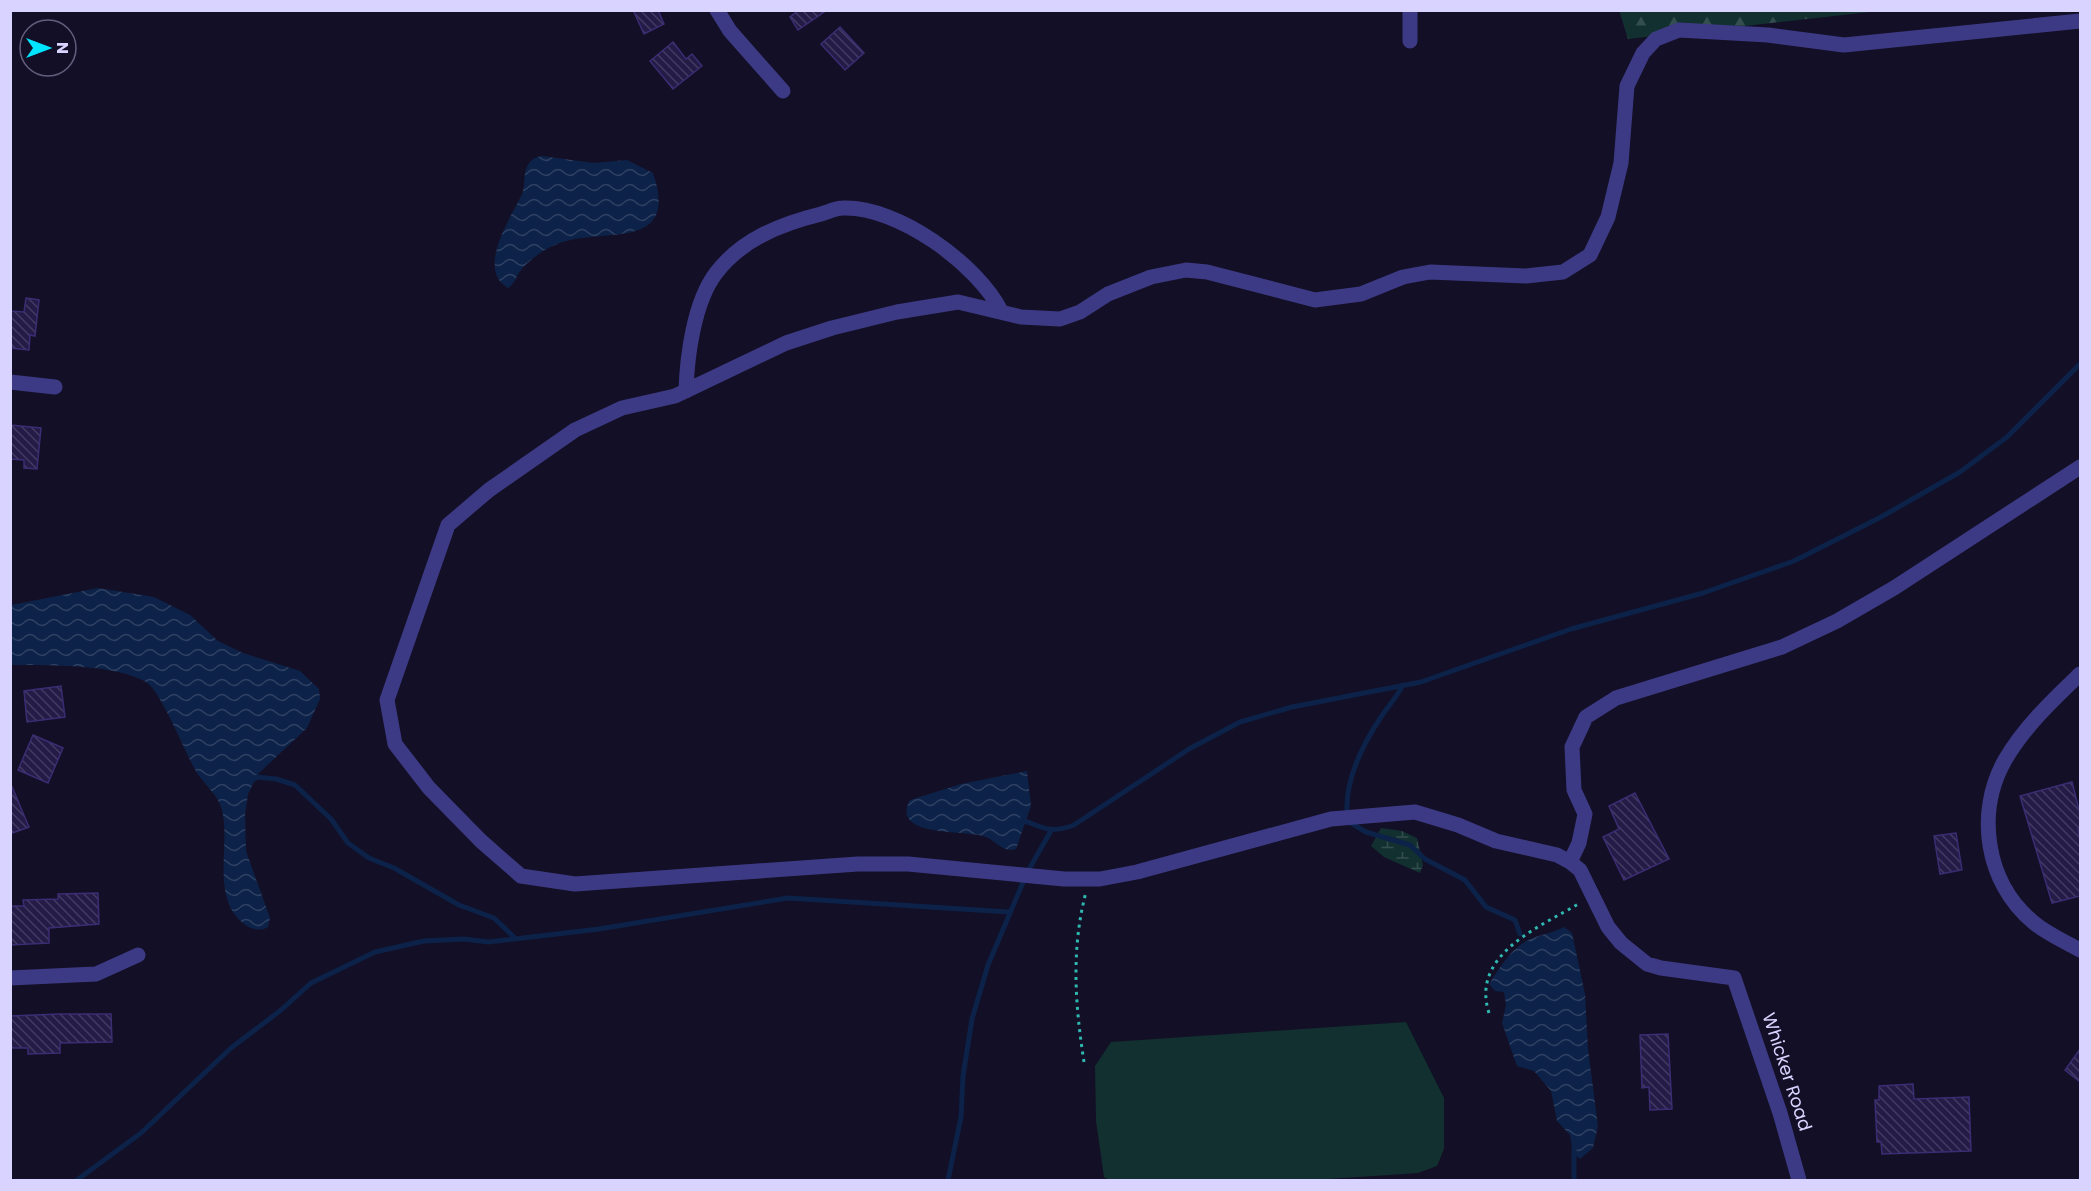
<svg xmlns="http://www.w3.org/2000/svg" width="2091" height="1191" viewBox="0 0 2091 1191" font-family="Poppins,sans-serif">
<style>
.green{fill:#12302f}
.forest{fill:url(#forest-firs)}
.wetland{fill:url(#wetland-marsh)}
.water{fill:url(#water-waves)}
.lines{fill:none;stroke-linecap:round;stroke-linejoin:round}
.stream{stroke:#0c2248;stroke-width:5}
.building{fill:url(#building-back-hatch);stroke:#3b2d73;stroke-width:1.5}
.path{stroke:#2fb8b0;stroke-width:3;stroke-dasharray:3 4.5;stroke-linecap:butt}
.minor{stroke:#3d3a85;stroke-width:15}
.labels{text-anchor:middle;stroke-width:6;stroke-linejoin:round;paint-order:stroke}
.street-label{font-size:18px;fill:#d9d4ff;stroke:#130f26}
</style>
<defs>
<pattern id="forest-firs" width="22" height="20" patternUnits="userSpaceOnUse" patternTransform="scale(1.5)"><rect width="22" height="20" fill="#12302f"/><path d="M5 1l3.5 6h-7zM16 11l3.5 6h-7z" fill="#344d4e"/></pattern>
<pattern id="wetland-marsh" width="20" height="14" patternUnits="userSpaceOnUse" patternTransform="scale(1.5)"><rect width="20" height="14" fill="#12302f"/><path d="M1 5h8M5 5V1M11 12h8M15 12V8" fill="none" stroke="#344d4e"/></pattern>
<pattern id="water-waves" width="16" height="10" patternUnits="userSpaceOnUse" patternTransform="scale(1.5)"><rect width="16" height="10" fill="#0c2248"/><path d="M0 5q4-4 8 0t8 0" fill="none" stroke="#2f4163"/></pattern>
<pattern id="building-back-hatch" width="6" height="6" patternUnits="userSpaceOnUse" patternTransform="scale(1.5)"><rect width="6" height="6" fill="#241b47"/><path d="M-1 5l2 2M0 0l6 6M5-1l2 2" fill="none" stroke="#433b63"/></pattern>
</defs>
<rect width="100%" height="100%" fill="#130f26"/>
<path class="green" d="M1406 1022 1444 1098V1149L1437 1166 1418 1173 1314 1180H1109L1104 1177 1096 1121 1095 1066 1111 1042Z"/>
<path class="forest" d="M1619 10 1879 11 1628 39Z"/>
<path class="wetland" d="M1381 828 1402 831 1417 838 1423 865 1420 873 1384 857 1371 846Z"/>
<path class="water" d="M542 156 594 163 627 160 653 173C681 255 598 225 555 245 544 249 528 261 521 270 516 276 515 284 508 288 475 269 512 216 522 194 526 184 522 171 530 162 533 158 537 157 542 156Z
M98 588 154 597 190 615 218 641 243 653 300 671 319 689 320 699 307 728 258 774 248 794 245 815 246 851 270 918 268 927C261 931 254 930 247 926 209 900 231 848 222 810 218 795 205 785 197 773 185 753 161 691 146 682 116 664 46 665 11 665V605Z
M1027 771 1031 806 1016 849C1003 854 995 839 983 836 962 830 890 837 910 800L961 784Z
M1564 927 1572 933 1585 994 1588 1049 1598 1126 1593 1148 1580 1159 1573 1153 1570 1135 1557 1121 1551 1091 1534 1071 1517 1066 1502 1023 1506 1005 1504 992 1495 991 1489 984C1499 969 1508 953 1523 943 1535 935 1551 934 1564 927Z"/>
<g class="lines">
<path class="stream" d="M251 781 257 777 276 779 295 785 331 819 348 843 369 858 394 868 459 905 494 918 515 938
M1347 810C1346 777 1363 744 1381 717 1388 706 1397 697 1403 685
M1021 820C1043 826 1047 835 1074 825L1189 749 1240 722 1292 707 1421 682 1571 629 1703 593 1794 561 1881 517 1960 472 2007 437 2080 364
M1351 823 1366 832 1410 845 1425 859 1465 880 1486 907 1515 920 1520 934
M1028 871 1052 829
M77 1180 141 1133 231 1048 281 1010 311 983 375 952 424 941 464 939 488 942 599 929 788 898 1009 912
M948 1180 961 1117 963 1076 972 1019 988 965 1024 880
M1574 1180V1149"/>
</g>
<path class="building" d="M633 10H658L664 24 644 34Z
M799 10H827L798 30 790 17Z
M840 27 864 53 845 70 821 44Z
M673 42 686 59 692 54 702 66 673 89 650 61Z
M26 298 39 300 35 336 30 335 29 350 10 348V311L24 312Z
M10 425 41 428 37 469 24 468V460L10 459Z
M61 686 65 717 27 722 24 691Z
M33 735 63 748 48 783 18 770Z
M10 782 29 827 10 834Z
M2072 782 2080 814V829H2078L2080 840V896L2052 903 2020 796Z
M1635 793 1669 859 1624 880 1603 837 1619 829 1609 806Z
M1956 833 1962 870 1940 874 1934 836Z
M98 893 99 924 49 928V943L10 945V906H24L23 900 58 899V894Z
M59 1014H111L112 1042 60 1043V1053L28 1054V1048H10V1016Z
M1668 1034 1672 1109 1650 1110 1649 1087 1642 1088 1640 1035Z
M2080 1049V1082L2065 1070Z
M1913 1084 1914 1099 1969 1097 1971 1151 1882 1154 1881 1142H1877L1875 1100H1879V1086Z"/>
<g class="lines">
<path class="path" d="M1489 1013C1470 954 1540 927 1580 903
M1084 1062C1075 1004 1071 949 1086 892"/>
<path class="minor" d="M717 10 730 31 783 91
M1410 41V10
M10 382 55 387
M686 391C687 356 694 302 716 273 742 239 781 224 821 214 828 212 836 208 843 208 898 206 977 264 1001 311
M2080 674C2053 700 2024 727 2005 760 1975 813 1986 883 2033 922 2047 934 2064 941 2080 950
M1570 862 1579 843 1585 814 1574 790 1572 747 1586 717 1616 698 1782 647 1837 621 1894 588 2080 467
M10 978 96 974 138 955
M1799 1180 1780 1113 1734 978 1661 968 1647 964 1621 943 1608 927 1580 870 1570 862 1557 855 1496 841 1458 825 1415 812 1331 819 1137 872 1100 879H1064L908 864H858L575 884 521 876 481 841 429 788 395 744 387 700 448 525 489 490 575 430 622 408 675 396 786 343 832 328 897 312 958 302 1021 317 1060 319 1080 312 1108 294 1151 277 1186 270 1207 272 1315 300 1361 294 1403 277 1430 272 1526 276 1563 272 1590 255 1608 217 1621 163 1627 86 1643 53 1656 39 1679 30 1768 35 1844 45 2080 21"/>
</g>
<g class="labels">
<g class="street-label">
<text transform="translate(1787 1072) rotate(72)" y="6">Whicker Road</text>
</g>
</g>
<rect width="2091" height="1191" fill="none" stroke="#d9d4ff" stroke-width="24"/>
<g transform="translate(48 48) rotate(90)"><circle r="28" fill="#130f26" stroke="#625e7d" stroke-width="1.5"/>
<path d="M0-4.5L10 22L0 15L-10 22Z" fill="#00e5ff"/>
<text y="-9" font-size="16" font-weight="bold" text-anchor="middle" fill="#d9d4ff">N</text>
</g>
</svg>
